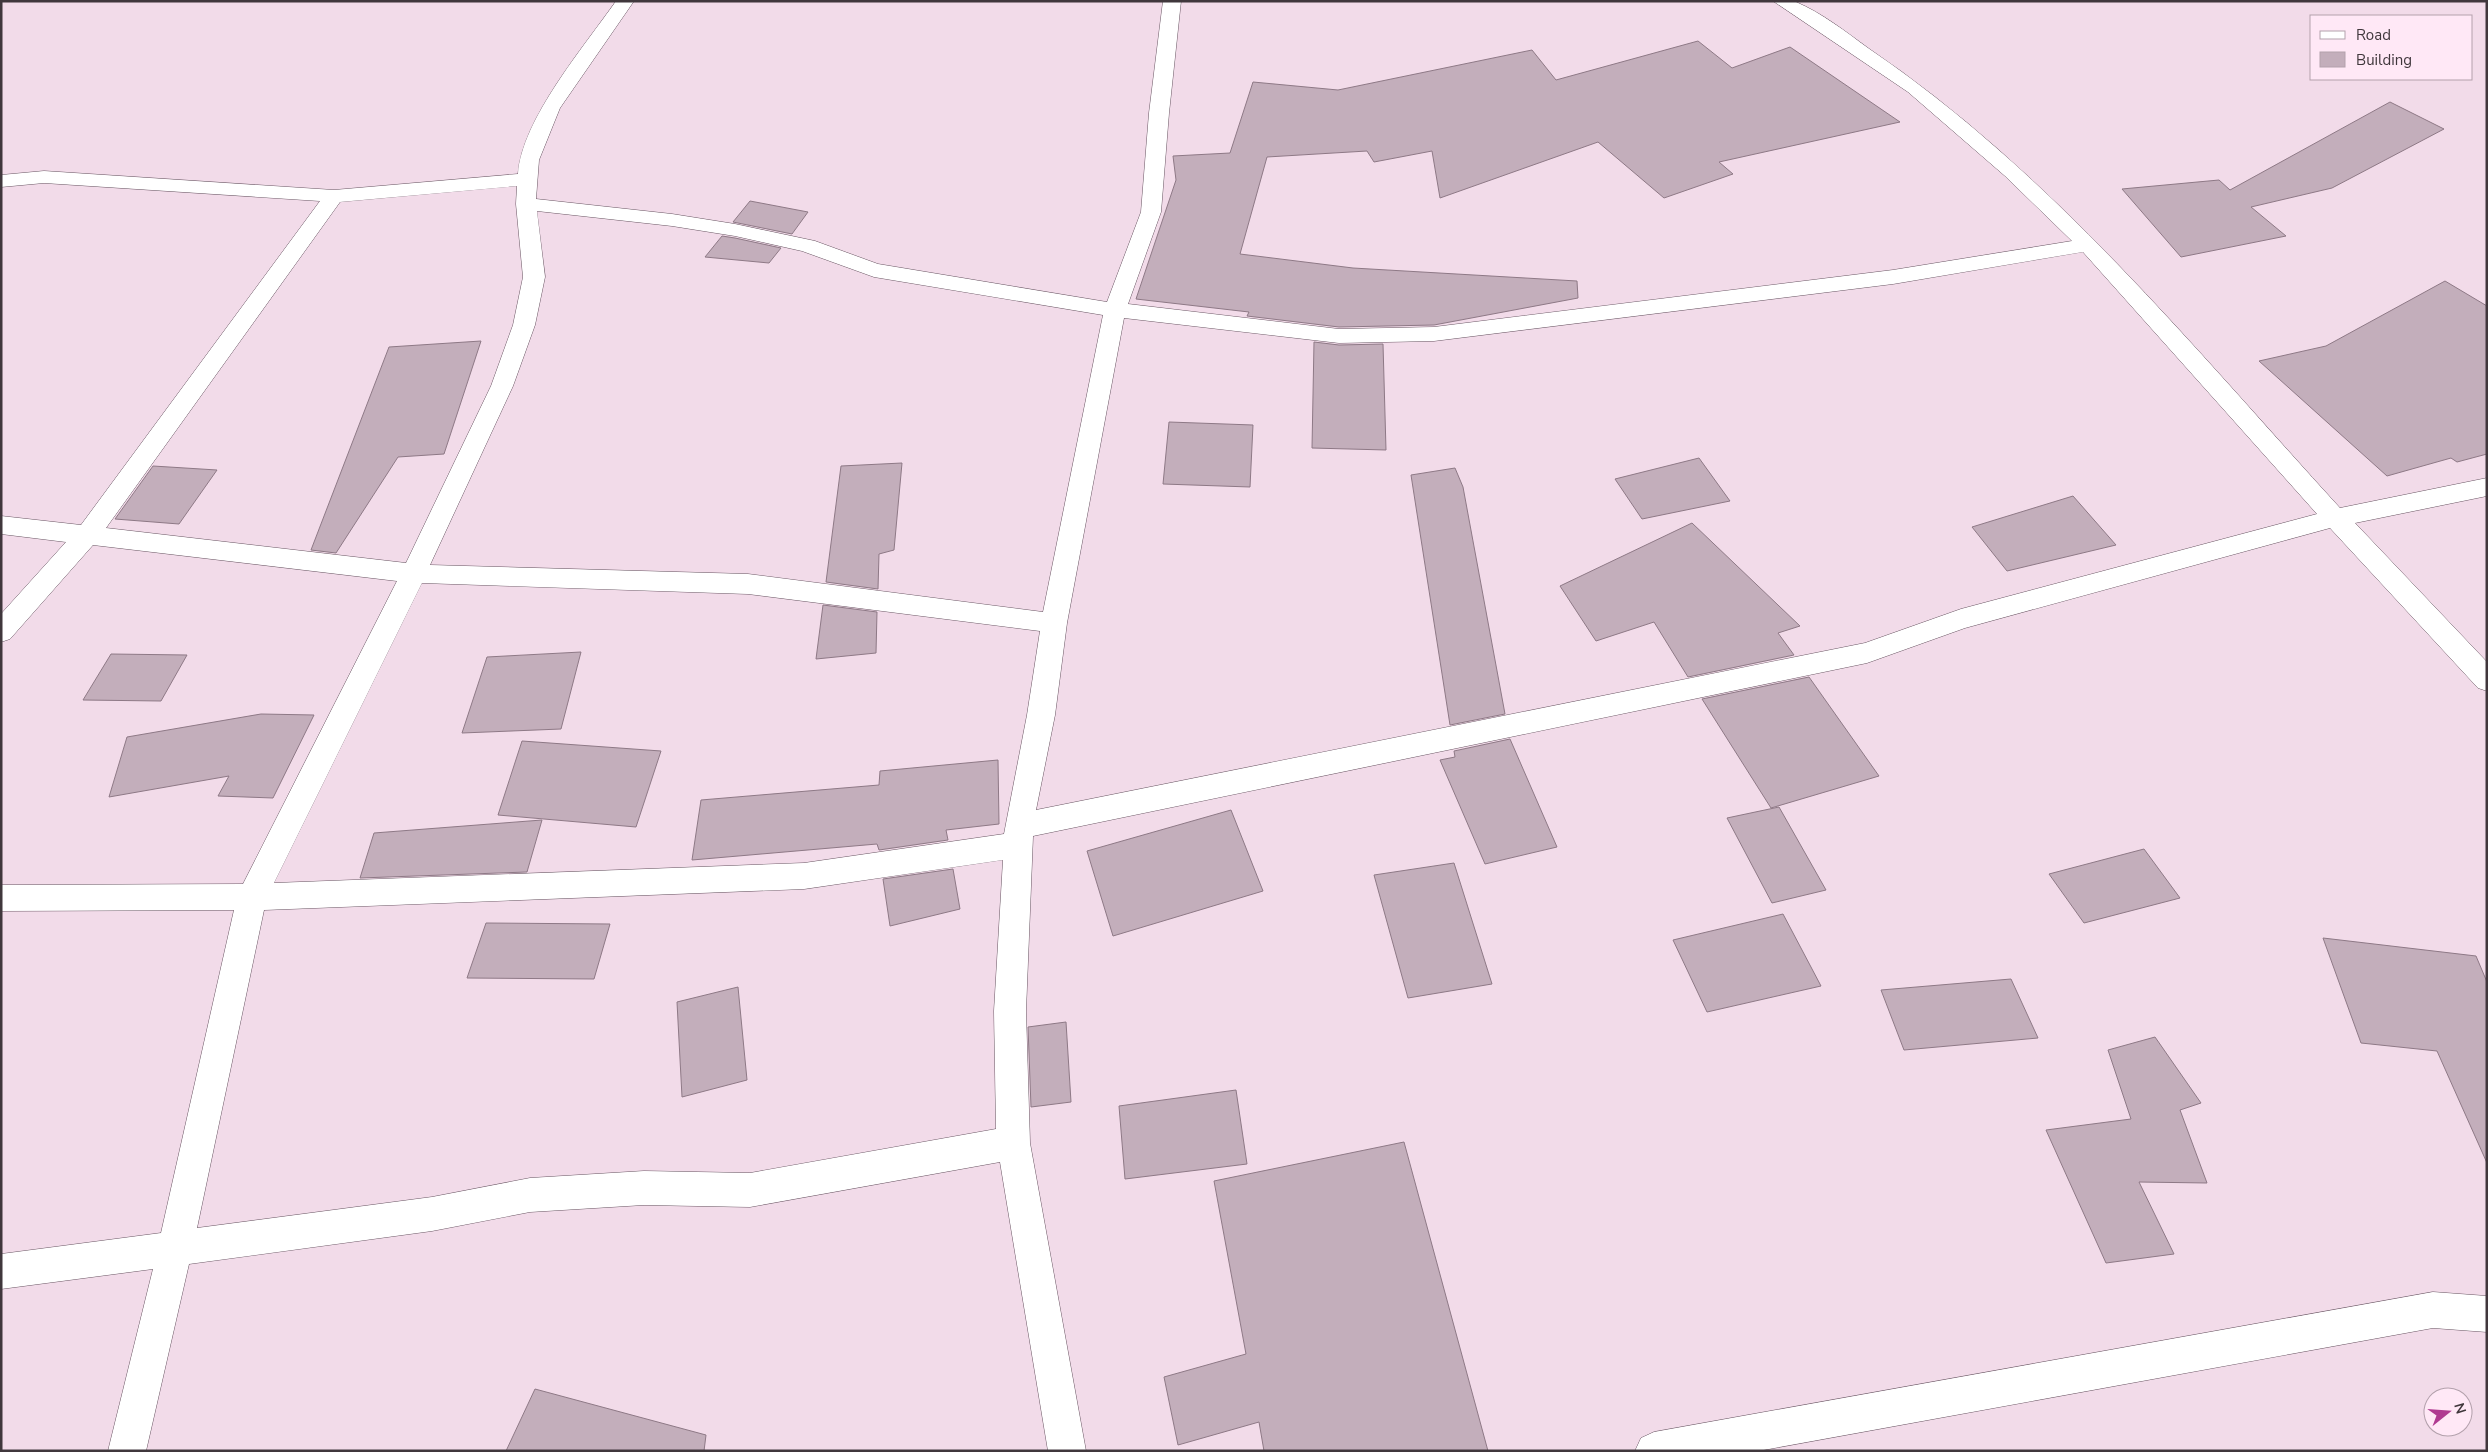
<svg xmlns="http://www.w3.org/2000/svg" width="2488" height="1452" viewBox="0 0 2488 1452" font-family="'Nunito Sans',sans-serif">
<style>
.building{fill:#c3aebb;stroke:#8e7986}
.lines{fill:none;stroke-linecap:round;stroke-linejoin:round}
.street-casing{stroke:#695663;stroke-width:1}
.street{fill:#fff;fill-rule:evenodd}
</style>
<rect width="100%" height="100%" fill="#f2dbe9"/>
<path class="building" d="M1698 41 1732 68 1790 47 1900 122 1719 162 1733 174 1664 198 1598 142 1440 198 1432 151 1374 162 1367 151 1267 157 1240 254 1353 268 1577 281 1578 298 1434 325 1339 327 1247 316 1249 312 1136 299 1176 180 1173 156 1230 153 1253 82 1338 90 1532 50 1556 80Z
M2390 102 2444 129 2332 188 2251 207 2286 236 2181 257 2122 189 2219 180 2230 190Z
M750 201 808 212 792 234 733 222Z
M722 236 735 238 781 248 769 263 705 257Z
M2445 281 2487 306V454L2457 462 2451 458 2387 476 2259 361 2326 346Z
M481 341 444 454 398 457 336 553 311 550 389 347Z
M1314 342 1339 345 1383 344 1386 450 1312 448Z
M1169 422 1253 425 1250 487 1163 484Z
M1699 458 1730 501 1642 519 1615 479Z
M902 463 894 550 879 554 878 589 826 582 841 466Z
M153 466 217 470 179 524 115 519Z
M1455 468 1463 487 1505 714 1450 725 1411 475Z
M2073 496 2116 545 2007 571 1972 527Z
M1692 523 1800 626 1778 633 1794 655 1688 677 1654 622 1596 641 1560 586Z
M823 605 877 612 876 653 816 659Z
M581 652 561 729 462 733 487 657Z
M111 654 187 655 161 701 83 700Z
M1809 677 1879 776 1771 808 1702 699Z
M261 714 314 715 273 798 218 796 229 776 109 797 127 737Z
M1510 739 1557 847 1485 864 1440 760 1455 757 1454 751Z
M522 741 661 751 636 827 498 815Z
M998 760 999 824 946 830 948 840 879 850 877 844 692 860 701 800 879 785 880 771Z
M1779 807 1826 890 1772 903 1727 818Z
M1231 810 1263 891 1113 936 1087 851Z
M542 820 527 872 360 878 374 833Z
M2144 849 2180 898 2084 923 2049 874Z
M1454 863 1492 984 1408 998 1374 875Z
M953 869 960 909 890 926 883 879Z
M1783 914 1821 986 1707 1012 1673 940Z
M486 923 610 924 594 979 467 978Z
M2323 938 2476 956 2487 982V1163L2437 1051 2361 1043Z
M2011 979 2038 1038 1904 1050 1881 990Z
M738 987 747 1080 682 1097 677 1002Z
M1066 1022 1071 1102 1031 1107 1028 1027Z
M2155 1037 2201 1103 2180 1110 2207 1183 2139 1182 2174 1254 2106 1263 2046 1130 2131 1119 2108 1050Z
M1236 1090 1247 1164 1125 1179 1119 1106Z
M1404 1142 1488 1451H1264L1259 1422 1178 1445 1164 1377 1246 1354 1214 1181Z
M535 1389 706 1435 704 1451H506Z"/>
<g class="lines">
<defs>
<path id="street" d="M616 1H634L560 108 539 160 536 199 672 214 735 224 815 241 878 264 1107 302 1141 212 1149 113 1163 1H1181L1169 113 1161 212 1128 304 1339 329 1434 327 1893 270 2072 241 2005 176 1908 92 1773 1C1780 1 1790 0 1796 2 1822 13 1846 32 1868 48 2051 172 2192 346 2340 508L2487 478V496L2355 523 2487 662V691L2478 688 2330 528 1965 628 1867 663 1033 836 1026 1011 1030 1143 1086 1451H1048L1000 1162 750 1207 644 1205 530 1212 432 1231 189 1264 146 1451H108L153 1269 1 1289V1254L161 1233 234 910 1 911V885L243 884 397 581 93 545 10 639 1 642V614L66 542 1 534V516L81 525 320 201 44 183 1 187V175L44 171 334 190 518 174C522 119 584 47 616 1ZM517 186 516 204 523 277 513 325 491 386 406 563 106 528 340 202ZM537 211 672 226 735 236 802 251 874 277 1103 315 1043 612 748 574 430 565 513 386 535 325 545 277ZM2083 252 2317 514 1961 609 1865 643 1036 810 1055 715 1067 623 1124 318 1339 343 1434 341 1893 284ZM422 583 748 594 1040 631 1027 715 1004 834 804 863 274 883ZM1003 860 994 1011 996 1129 750 1173 644 1171 530 1178 432 1197 197 1228 264 910 804 889Z
M2433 1292 2487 1296V1332L2433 1328 1758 1451H1635L1641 1438 1654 1432Z"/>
</defs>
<use href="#street" class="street-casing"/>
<use href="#street" class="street"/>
</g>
<rect width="2488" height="1452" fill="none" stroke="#40373c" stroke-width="5"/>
<rect x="2310" y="15" width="162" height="65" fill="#ffe8f6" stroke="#b3a1ac"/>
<rect x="2320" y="31" width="25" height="8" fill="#ffffff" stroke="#b3a1ac"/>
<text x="2356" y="40" font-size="15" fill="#40373c">Road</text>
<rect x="2320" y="52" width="25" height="15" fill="#c3aebb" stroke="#b3a1ac"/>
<text x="2356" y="65" font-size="15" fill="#40373c">Building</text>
<g transform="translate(2448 1412) rotate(73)"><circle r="24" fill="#ffe8f6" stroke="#b3a1ac"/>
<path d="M0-4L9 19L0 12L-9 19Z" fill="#b03a91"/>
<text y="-8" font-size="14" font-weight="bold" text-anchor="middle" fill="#40373c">N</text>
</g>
</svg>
